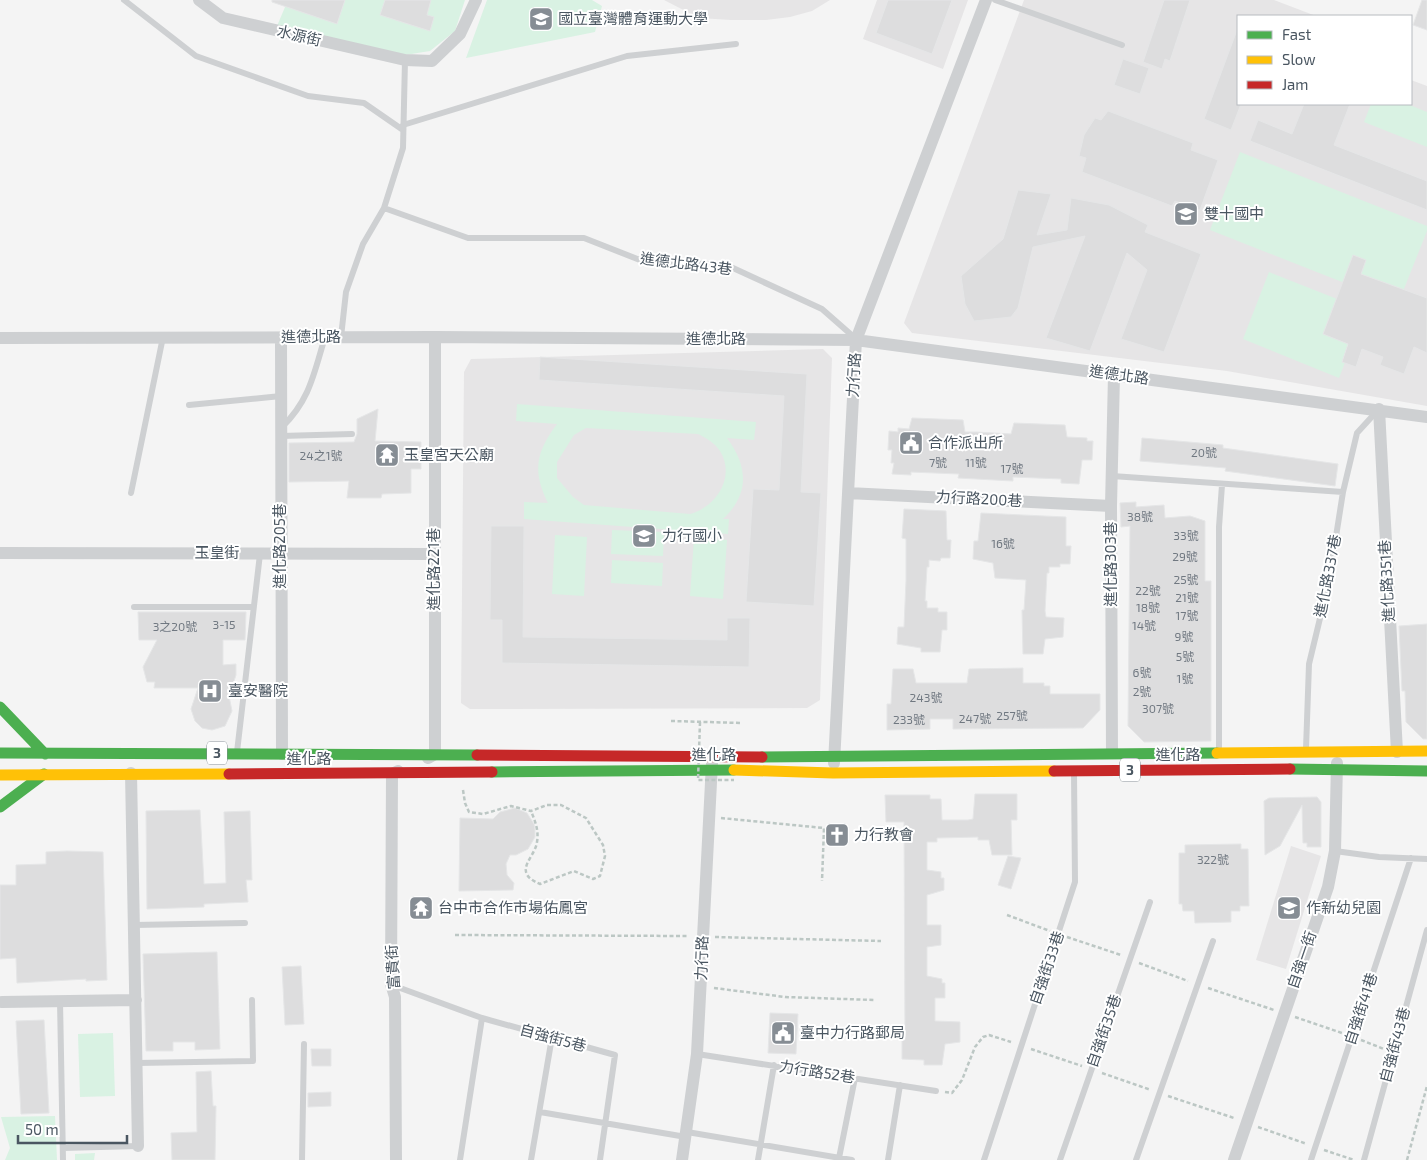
<svg xmlns="http://www.w3.org/2000/svg" width="1427" height="1160" viewBox="0 0 1427 1160" font-family="'Exo 2','Noto Sans TC',sans-serif">
<style>
.education{fill:#e6e5e6}
.green{fill:#d9f2e3;fill-rule:evenodd}
.building{fill:#ddddde;stroke:#e5e6e7}
.lines{fill:none;stroke-linecap:round;stroke-linejoin:round}
.path{stroke:#bcc7c4;stroke-width:2.5;stroke-dasharray:4 2.5;stroke-linecap:butt}
.lane{stroke:#ced0d2;stroke-width:6}
.street{stroke:#ced0d2;stroke-width:12}
.fast{stroke:#4caf50;stroke-width:11}
.slow{stroke:#ffc107;stroke-width:11}
.jam{stroke:#c62828;stroke-width:11}
.path-bridge{stroke:#bcc7c4;stroke-width:2.5;stroke-dasharray:4 2.5;stroke-linecap:butt}
.labels{text-anchor:middle;stroke-width:4;stroke-linejoin:round;paint-order:stroke}
.number-label{font-size:12px;fill:#707881}
.shield{fill:#fff;stroke:#808990;stroke-width:1}
.shield-label{font-size:14px;font-weight:bold;fill:#4a5661}
.poi-label{font-size:15px;fill:#4a5661;stroke:#fff;text-anchor:start}
.street-label{font-size:15px;fill:#4a5661;stroke:#fff}
</style>
<rect width="100%" height="100%" fill="#f4f4f4"/>
<path class="education" d="M664 0H830L812 11 790 17 766 20H731L699 18Z
M877 0H968L943 69 863 39Z
M1024 0H1274L1316 16H1238V104H1411V80L1427 86V406L1227 371 912 333 904 323Z
M823 349 832 358 820 700 807 708 470 709 461 703 464 372 471 359Z
M1291 846 1321 856 1286 969 1256 960Z"/>
<path class="green" d="M288 0H465L455 31 430 51 405 55 277 26Z
M487 0H592L602 6 595 32 466 58Z
M1371 104H1407L1427 112V147L1364 122Z
M1240 152 1427 226V231L1398 304 1210 230Z
M1269 272 1365 310 1339 378 1243 339Z
M517 404 756 422 754 440 727 438C748 466 750 494 723 519H729L728 534 524 519V502L548 503C532 471 536 452 557 424L516 421ZM586 428 698 434C706 438 715 443 720 451 736 477 716 507 690 514L584 505 573 497 557 478V462L574 435Z
M612 530 664 532 663 556 611 554Z
M555 535 587 537 584 596 552 594Z
M694 538 727 540 723 599 690 596Z
M612 560 663 563 662 586 611 583Z
M113 1033 115 1096 80 1097 78 1034Z
M55 1116 57 1160H5L10 1148 1 1117Z
M95 1153 94 1160H75V1154Z"/>
<path class="building" d="M272 0H345L337 24 272 2Z
M385 0H431L427 15 434 17 430 31 380 15Z
M888 0H952L932 54 876 33Z
M1164 0H1190L1170 61 1165 59 1162 69 1143 62Z
M1422 0H1427V30L1413 25Z
M1237 30 1238 104H1241L1231 130 1204 119Z
M1123 59 1149 68 1140 94 1114 85Z
M1304 104H1350L1334 145 1427 181V210L1250 141 1258 120 1292 134Z
M1108 111 1193 143 1191 150 1218 160 1200 210 1175 201 1172 206 1082 172 1086 158 1079 156 1084 135 1095 118 1101 120Z
M1018 190 1051 194 1037 235 1067 230 1071 198 1109 205 1148 225 1145 232 1201 254 1164 352 1121 339 1147 270 1127 253 1090 351 1046 338 1085 236 1033 247 1018 308 1011 317 974 321 965 304 961 276 1003 239Z
M1353 255 1366 260 1361 274 1427 298V353L1414 347 1404 374 1380 365 1383 357 1362 349 1356 367 1342 362 1348 344 1323 334Z
M540 357 807 374 801 492 821 493 814 606 746 602 753 489 779 490 784 396 539 380Z
M378 409 375 441 421 442V469H411V493L382 494 381 498H347L349 481 289 482V443L354 442 357 434V419Z
M912 418 963 420 965 432H976L1011 434 1014 423 1065 425 1067 437 1087 438V441H1093L1092 460H1082L1079 484 1061 483V479L1013 477V481L958 478 959 474 911 472V475L892 474 894 463H891L892 450H888L889 431 898 432V428L909 429Z
M1142 438 1223 445V448L1338 464 1335 486 1225 471 1226 468 1140 461Z
M1136 502V507L1164 505 1165 518 1190 516 1205 521V581H1211V741L1144 742 1128 726 1130 526 1121 527 1120 503Z
M904 509 946 511 947 540H951L950 558H941L940 561 929 560V567H927L925 601H927V608H938V612H947V630H942L940 652H921V648L897 644 898 627H904L906 581V539L902 538Z
M981 513 1066 517V546H1071L1070 564H1060V567H1049V573H1047L1045 611 1046 617 1064 618 1063 637 1045 639 1043 654H1023L1022 610H1024L1026 580 995 578 993 563 973 559 974 541H978Z
M491 526H524L523 637 727 640V618H750L749 667 502 663V620H490Z
M138 612H246L245 640H223V665L236 664V675L229 696 232 711 225 726 212 730 202 728 195 721 191 709 198 688H154L155 682H147L143 667 157 640H139Z
M1427 624V739H1423L1406 722 1405 691H1402L1399 626Z
M1023 668V683H1044V686H1050V694H1100V710L1083 728 953 729V719H930V729L887 730V704H891L893 669H913L916 683H967L969 669Z
M975 794H1017V820H1011L1012 855H992L989 840H978V837L937 838V842H927V870L941 872V878H944V890L927 895V925H941V945L927 947V976L942 979V983H945V998H935V1021L960 1022V1042L945 1044 942 1065H924V1060L902 1059V1040H905L904 822H886L885 795H930V799H941L942 820H968L973 819Z
M1317 797 1321 802V847H1307V843H1303L1302 805 1280 846 1265 855 1264 801 1269 798Z
M515 808 527 813 534 824 535 830V837L528 849 516 855H510L506 864 507 875 514 883 513 890 459 891 460 818 493 819 500 812Z
M200 810 204 884 226 883 224 812 250 811 252 880H246L248 902 204 904V907L147 909 146 811Z
M1241 844V849H1248L1249 906H1240V911H1231V922L1195 923 1194 911H1183L1182 904H1179V853H1185V845Z
M67 851 103 852 107 980 86 981V979L17 983 16 958 0 959V885H16V865L46 864V852Z
M1008 856 1021 858 1011 889 998 885Z
M217 952 220 1049 195 1050V1042H173V1051H146L143 954Z
M301 966 304 1024 285 1025 282 967Z
M770 1013 798 1014 796 1054 768 1053Z
M44 1020 49 1113 21 1114 16 1021Z
M311 1049H331V1066H312Z
M211 1071 213 1106H216L215 1160H172L171 1133 197 1132 196 1072Z
M331 1092V1106L308 1107V1093Z"/>
<g class="lines">
<path class="path" d="M671 721 741 723
M463 790 465 803 469 812 483 814 511 806 531 811 547 805H561L586 818 603 845 605 856 600 876 593 879 574 871 540 884C511 872 535 858 537 842 539 830 535 821 531 811
M721 818 824 828 822 881
M1007 915 1050 931
M455 935 689 936
M715 937 881 941
M1067 937 1121 955
M1139 963 1188 981
M714 988 785 997 874 1000
M1208 988 1274 1010
M1295 1017 1342 1033
M1361 1040 1384 1049
M1031 1049 1082 1066
M1102 1073 1151 1090
M945 1092 952 1093 962 1080 975 1047 983 1037 989 1035 1011 1042
M1168 1096 1234 1118
M1258 1127 1307 1144
M1324 1150 1354 1160
M1407 1160 1427 1086"/>
<path class="lane" d="M124 0 196 56 308 96 364 103 403 130
M995 0 1122 45
M403 125 627 56 736 44
M384 208 468 238H584L645 262 709 264 733 268 822 309 855 338
M341 337 346 292 363 244 384 208 403 148 405 60
M189 405 281 396
M282 427C310 400 314 373 325 337
M281 436 352 434
M1112 476 1343 492
M131 493 163 337
M134 607H253
M1306 749 1309 664 1329 581 1343 492 1357 433 1378 410
M1219 750V527L1222 485
M237 752 260 554
M1335 851 1379 857 1427 859
M134 925 245 923
M392 985 482 1018 615 1055 600 1160
M60 1001 63 1160
M697 1054 936 1091
M137 1063 253 1061 252 1000
M540 1112 686 1137
M687 1132 852 1160
M63 1148 138 1146
M839 1158 855 1078
M302 1160 304 1044
M460 1160 482 1018
M531 1160 552 1037
M758 1160 774 1065
M888 1160 900 1085
M984 1160 1075 882 1074 773
M1060 1160 1150 902
M1136 1160 1213 941
M1311 1160 1411 858
M1364 1160 1427 930"/>
<path class="street" d="M199 0 223 18 405 60 432 61 460 34 476 0
M0 338 435 337 856 340 1427 417
M281 338 282 754
M1379 409 1397 752
M848 493 1111 506
M0 553 433 554
M1112 753 1111 506 1114 375
M428 758 435 754V337
M834 763 856 340 986 0
M131 773 138 1146
M2 1002 136 1000
M396 1160 395 997 391 984 392 774 398 771
M682 1160 697 1054 712 763
M1234 1160 1328 887 1335 851 1337 763"/>
<path class="fast" d="M0 707 45 754
M0 753 477 755
M762 757 1217 753
M1290 769 1427 771
M492 772 734 770
M0 807 44 774"/>
<path class="slow" d="M1217 753 1427 751
M734 770 833 773 1054 771
M0 775 229 774"/>
<path class="jam" d="M477 755 762 757
M1054 771 1290 769
M229 774 492 772"/>
<path class="path-bridge" d="M700 722 698 780H734"/>
</g>
<defs>
<symbol id="university-square" viewBox="-11 -11 22 22"><rect x="-9" y="-9" width="18" height="18" rx="4" fill="#868d94" stroke="#fff"/><path d="M0-5L7-2L0 1L-7-2ZM-4 1L0 2.5L4 1V4Q0 6-4 4Z" fill="#fff"/></symbol>
<symbol id="school-square" viewBox="-11 -11 22 22"><rect x="-9" y="-9" width="18" height="18" rx="4" fill="#868d94" stroke="#fff"/><path d="M0-5L7-2L0 1L-7-2ZM-4 1L0 2.5L4 1V4Q0 6-4 4Z" fill="#fff"/></symbol>
<symbol id="civic-square" viewBox="-11 -11 22 22"><rect x="-9" y="-9" width="18" height="18" rx="4" fill="#868d94" stroke="#fff"/><path d="M-.6-6.5H3V-4.5H.6V-3L4-1V1h2V6H-6V1h2V-1L-.6-3ZM-1.2 2.5V6h2.4V2.5Z" fill="#fff"/></symbol>
<symbol id="temple-square" viewBox="-11 -11 22 22"><rect x="-9" y="-9" width="18" height="18" rx="4" fill="#868d94" stroke="#fff"/><path d="M0-6L5-2H3V0L6.5 2.5H4V6H1.5V3h-3V6H-4V2.5H-6.5L-3 0V-2H-5Z" fill="#fff"/></symbol>
<symbol id="hospital-square" viewBox="-11 -11 22 22"><rect x="-9" y="-9" width="18" height="18" rx="4" fill="#868d94" stroke="#fff"/><path d="M-5-5h3v3.5h4V-5h3V5h-3V1.5h-4V5h-3Z" fill="#fff"/></symbol>
<symbol id="church-square" viewBox="-11 -11 22 22"><rect x="-9" y="-9" width="18" height="18" rx="4" fill="#868d94" stroke="#fff"/><path d="M-1.2-6h2.4v3.5h3.3v2.4h-3.3V6h-2.4V-.1h-3.3v-2.4h3.3Z" fill="#fff"/></symbol>
</defs>
<g fill-rule="evenodd">
<use href="#university-square" x="527" y="5" width="28" height="28"/>
<use href="#school-square" x="1172" y="200" width="28" height="28"/>
<use href="#civic-square" x="897" y="429" width="28" height="28"/>
<use href="#temple-square" x="373" y="441" width="28" height="28"/>
<use href="#school-square" x="630" y="522" width="28" height="28"/>
<use href="#hospital-square" x="196" y="677" width="28" height="28"/>
<use href="#church-square" x="823" y="821" width="28" height="28"/>
<use href="#temple-square" x="407" y="894" width="28" height="28"/>
<use href="#school-square" x="1275" y="894" width="28" height="28"/>
<use href="#civic-square" x="769" y="1019" width="28" height="28"/>
</g>
<g class="labels">
<g class="number-label">
<text x="1204" y="457">20號</text>
<text x="321" y="460">24之1號</text>
<text x="938" y="467">7號</text>
<text x="976" y="467">11號</text>
<text x="1012" y="473">17號</text>
<text x="1140" y="521">38號</text>
<text x="1186" y="540">33號</text>
<text x="1003" y="548">16號</text>
<text x="1185" y="561">29號</text>
<text x="1186" y="584">25號</text>
<text x="1148" y="595">22號</text>
<text x="1187" y="602">21號</text>
<text x="1148" y="612">18號</text>
<text x="1187" y="620">17號</text>
<text x="224" y="629">3-15</text>
<text x="1144" y="630">14號</text>
<text x="175" y="631">3之20號</text>
<text x="1184" y="641">9號</text>
<text x="1185" y="661">5號</text>
<text x="1142" y="677">6號</text>
<text x="1185" y="683">1號</text>
<text x="1142" y="696">2號</text>
<text x="926" y="702">243號</text>
<text x="1158" y="713">307號</text>
<text x="1012" y="720">257號</text>
<text x="975" y="723">247號</text>
<text x="909" y="724">233號</text>
<text x="1213" y="864">322號</text>
</g>
<g class="shield">
<rect x="207" y="741.5" width="20" height="23" rx="4"/>
<rect x="1120" y="758.5" width="20" height="23" rx="4"/>
</g>
<g class="shield-label">
<text x="217" y="758">3</text>
<text x="1130" y="775">3</text>
</g>
<g class="poi-label">
<text x="558" y="24">國立臺灣體育運動大學</text>
<text x="1204" y="219">雙十國中</text>
<text x="928" y="448">合作派出所</text>
<text x="404" y="460">玉皇宮天公廟</text>
<text x="662" y="541">力行國小</text>
<text x="228" y="696">臺安醫院</text>
<text x="854" y="840">力行教會</text>
<text x="438" y="913">台中市合作市場佑鳳宮</text>
<text x="1306" y="913">作新幼兒園</text>
<text x="800" y="1038">臺中力行路郵局</text>
</g>
<g class="street-label">
<text transform="translate(299 36) rotate(13)" y="5">水源街</text>
<text transform="translate(686 264) rotate(7)" y="5">進德北路43巷</text>
<text x="311" y="342">進德北路</text>
<text x="716" y="344">進德北路</text>
<text transform="translate(854 375) rotate(-87)" y="5">力行路</text>
<text transform="translate(1119 375) rotate(8)" y="5">進德北路</text>
<text transform="translate(979 499) rotate(3)" y="5">力行路200巷</text>
<text transform="translate(280 546) rotate(-90)" y="5">進化路205巷</text>
<text x="217" y="558">玉皇街</text>
<text transform="translate(1111 564) rotate(-90)" y="5">進化路303巷</text>
<text transform="translate(434 569) rotate(-90)" y="5">進化路221巷</text>
<text transform="translate(1328 576) rotate(-79)" y="5">進化路337巷</text>
<text transform="translate(1387 581) rotate(-93)" y="5">進化路351巷</text>
<text x="714" y="760">進化路</text>
<text x="1178" y="760">進化路</text>
<text x="309" y="764">進化路</text>
<text transform="translate(702 958) rotate(-88)" y="5">力行路</text>
<text transform="translate(1302 960) rotate(-71)" y="5">自強一街</text>
<text transform="translate(393 967) rotate(-94)" y="5">富貴街</text>
<text transform="translate(1047 968) rotate(-71)" y="5">自強街33巷</text>
<text transform="translate(1361 1009) rotate(-72)" y="5">自強街41巷</text>
<text transform="translate(1104 1031) rotate(-71)" y="5">自強街35巷</text>
<text transform="translate(553 1038) rotate(15)" y="5">自強街5巷</text>
<text transform="translate(1395 1045) rotate(-75)" y="5">自強街43巷</text>
<text transform="translate(817 1072) rotate(9)" y="5">力行路52巷</text>
</g>
</g>
<rect x="1237" y="15" width="175" height="90" fill="#ffffff" stroke="#b7bbc0"/>
<rect x="1247" y="31" width="25" height="8" fill="#4caf50" stroke="#b7bbc0"/>
<text x="1282" y="40" font-size="15" fill="#4a5661">Fast</text>
<rect x="1247" y="56" width="25" height="8" fill="#ffc107" stroke="#b7bbc0"/>
<text x="1282" y="65" font-size="15" fill="#4a5661">Slow</text>
<rect x="1247" y="81" width="25" height="8" fill="#c62828" stroke="#b7bbc0"/>
<text x="1282" y="90" font-size="15" fill="#4a5661">Jam</text>
<path d="M18 1135v8h109v-8" fill="none" stroke="#4a5661" stroke-width="2.5"/>
<text x="25" y="1135" font-size="15" fill="#4a5661" stroke="#ffffff" stroke-width="4" paint-order="stroke">50 m</text>
</svg>
